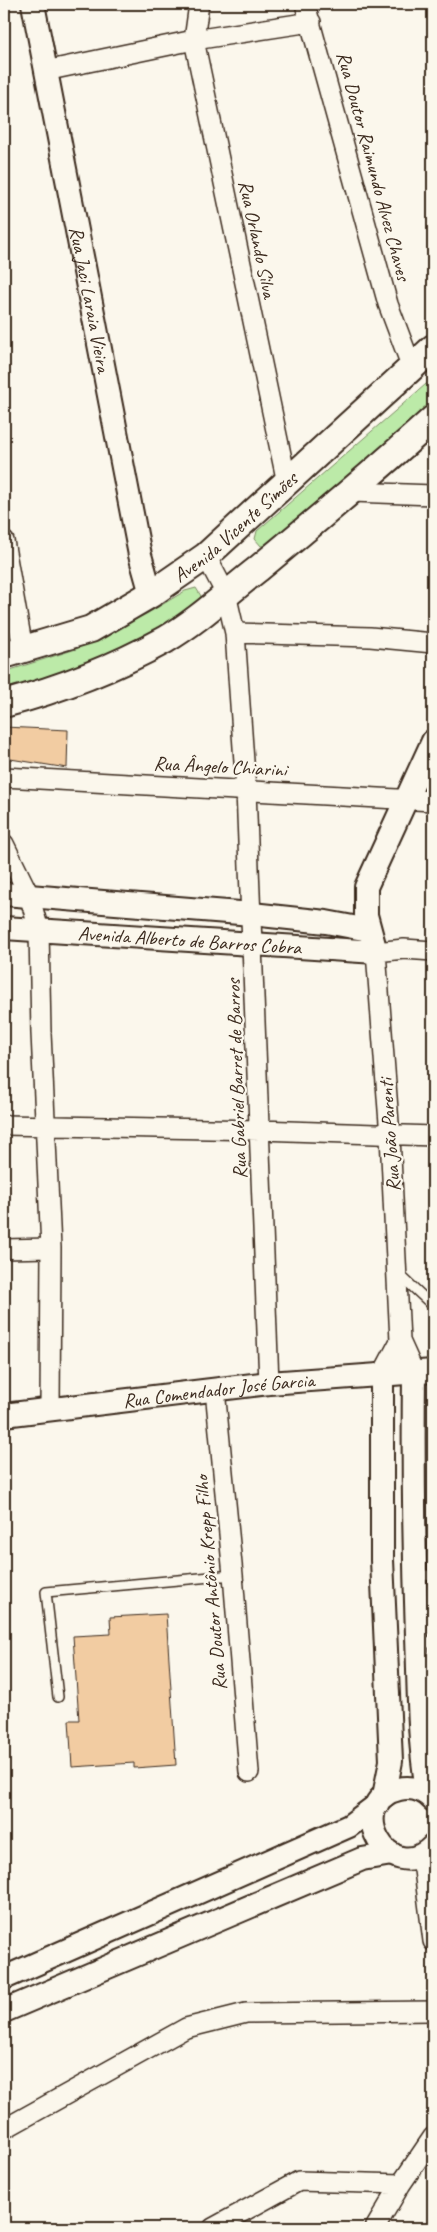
<svg xmlns="http://www.w3.org/2000/svg" width="437" height="2232" viewBox="0 0 437 2232" font-family="Caveat,sans-serif">
<style>
.green{fill:#bceaa8;stroke:#7c8a63}
.building{fill:#f2cca2;stroke:#3b2a1e}
.lines{fill:none;stroke-linecap:round;stroke-linejoin:round}
.service-casing{stroke:#3b2a1e;stroke-width:12}
.minor-casing{stroke:#3b2a1e;stroke-width:22}
.tertiary-casing{stroke:#3b2a1e;stroke-width:26}
.secondary-casing{stroke:#3b2a1e;stroke-width:30}
.service{stroke:#fbf7ec;stroke-width:9}
.minor{stroke:#fbf7ec;stroke-width:19}
.tertiary{stroke:#fbf7ec;stroke-width:22}
.secondary{stroke:#fbf7ec;stroke-width:26}
.labels{text-anchor:middle;stroke-width:4.5;stroke-linejoin:round;paint-order:stroke}
.street-label{font-size:20px;fill:#3b2a1e;stroke:#fbf7ec}
</style>
<rect width="100%" height="100%" fill="#fbf7ec"/>
<filter id="ink" filterUnits="userSpaceOnUse"><feTurbulence type="fractalNoise" baseFrequency=".02" numOctaves="2"/><feDisplacementMap in="SourceGraphic" scale="10" xChannelSelector="R" yChannelSelector="G"/><feConvolveMatrix kernelMatrix="1 2 1 2 8 2 1 2 1" color-interpolation-filters="sRGB"/></filter>
<g filter="url(#ink)">
<path class="green" d="M433 378V403L271 545 261 546 255 539 257 531Z
M196 588 201 596C190 618 109 655 84 665 58 676 30 683 4 692V672L76 649 148 613 185 591Z"/>
<path class="building" d="M4 727 68 730 67 768 4 758Z
M166 1614 176 1765 134 1768V1763L72 1767 69 1720H79L73 1636 111 1634 110 1617Z"/>
<g class="lines">
<defs>
<path id="service" d="M399 1274 433 1306
M416 1574 433 1576
M418 1648 433 1640
M58 1697 46 1592 233 1575"/>
<path id="minor" d="M199 4 194 40 287 483
M305 4 388 304 412 368
M45 71 194 40 311 22
M352 492 433 495
M4 541 23 649
M206 556 226 594 235 633 246 790 269 1383
M235 633 370 637 433 643
M4 777 433 801
M4 844 29 895 39 930 41 1033 51 1248 50 1409
M4 1125 260 1130 433 1136
M4 1249 51 1248
M414 1372 400 1341 390 1136 376 952 404 949 433 951
M382 1375 400 1341
M215 1390 233 1575 249 1772
M420 1855 424 1870 433 1941
M4 2129 186 2028 246 2013 433 2011
M213 2228 299 2181 401 2184
M375 2228 401 2184 433 2137"/>
<g id="tertiary">
<path id="s1" d="M33 4 140 555 151 594"/>
<path d="M4 894 252 914 326 922 369 930"/>
<path id="s2" d="M4 928 376 952 366 915V887L433 741"/>
<path d="M414 1372C413 1460 414 1548 417 1636 419 1689 418 1742 428 1794"/>
<path d="M382 1375V1560L391 1761 384 1796"/>
<path id="s3" d="M4 1415 269 1383 433 1371"/>
<path d="M433 1800C424 1790 412 1786 399 1789 342 1802 389 1891 433 1846"/>
<path d="M4 1978 349 1826 377 1805"/>
<path d="M4 2011 362 1859 392 1854"/>
</g>
<g id="secondary">
<path id="s4" d="M4 655 91 629 151 594 206 556 433 348"/>
<path d="M4 704C60 689 114 668 165 640 199 620 227 593 258 569 317 520 376 471 433 419"/>
</g>
</defs>
<use href="#service" class="service-casing"/>
<use href="#minor" class="minor-casing"/>
<use href="#tertiary" class="tertiary-casing"/>
<use href="#secondary" class="secondary-casing"/>
<use href="#service" class="service"/>
<use href="#minor" class="minor"/>
<use href="#tertiary" class="tertiary"/>
<use href="#secondary" class="secondary"/>
</g>
</g>
<g class="labels">
<g class="street-label">
<text transform="translate(374 166) rotate(75)" y="7">Rua Doutor Raimundo Alvez Chaves</text>
<text transform="translate(258 239) rotate(78)" y="7">Rua Orlando Silva</text>
<text dy="7" stroke="none"><textPath href="#s1" startOffset="301">Rua Jaci Laraia Vieira</textPath></text>
<text dy="7" stroke="none"><textPath href="#s4" startOffset="268">Avenida Vicente Simões</textPath></text>
<text transform="translate(220 766) rotate(3)" y="7">Rua Ângelo Chiarini</text>
<text dy="7" stroke="none"><textPath href="#s2" startOffset="186">Avenida Alberto de Barros Cobra</textPath></text>
<text transform="translate(236 1079) rotate(-92)" y="7">Rua Gabriel Barret de Barros</text>
<text transform="translate(389 1135) rotate(-94)" y="7">Rua João Parenti</text>
<text dy="7" stroke="none"><textPath href="#s3" startOffset="216">Rua Comendador José Garcia</textPath></text>
<text transform="translate(210 1583) rotate(-95)" y="7">Rua Doutor Antônio Krepp Filho</text>
</g>
</g>
<rect width="437" height="2232" fill="none" stroke="#fbf7ec" stroke-width="20"/>
<rect x="10" y="10" width="417" height="2212" fill="none" stroke="#3b2a1e" stroke-width="2" filter="url(#ink)"/>
</svg>
